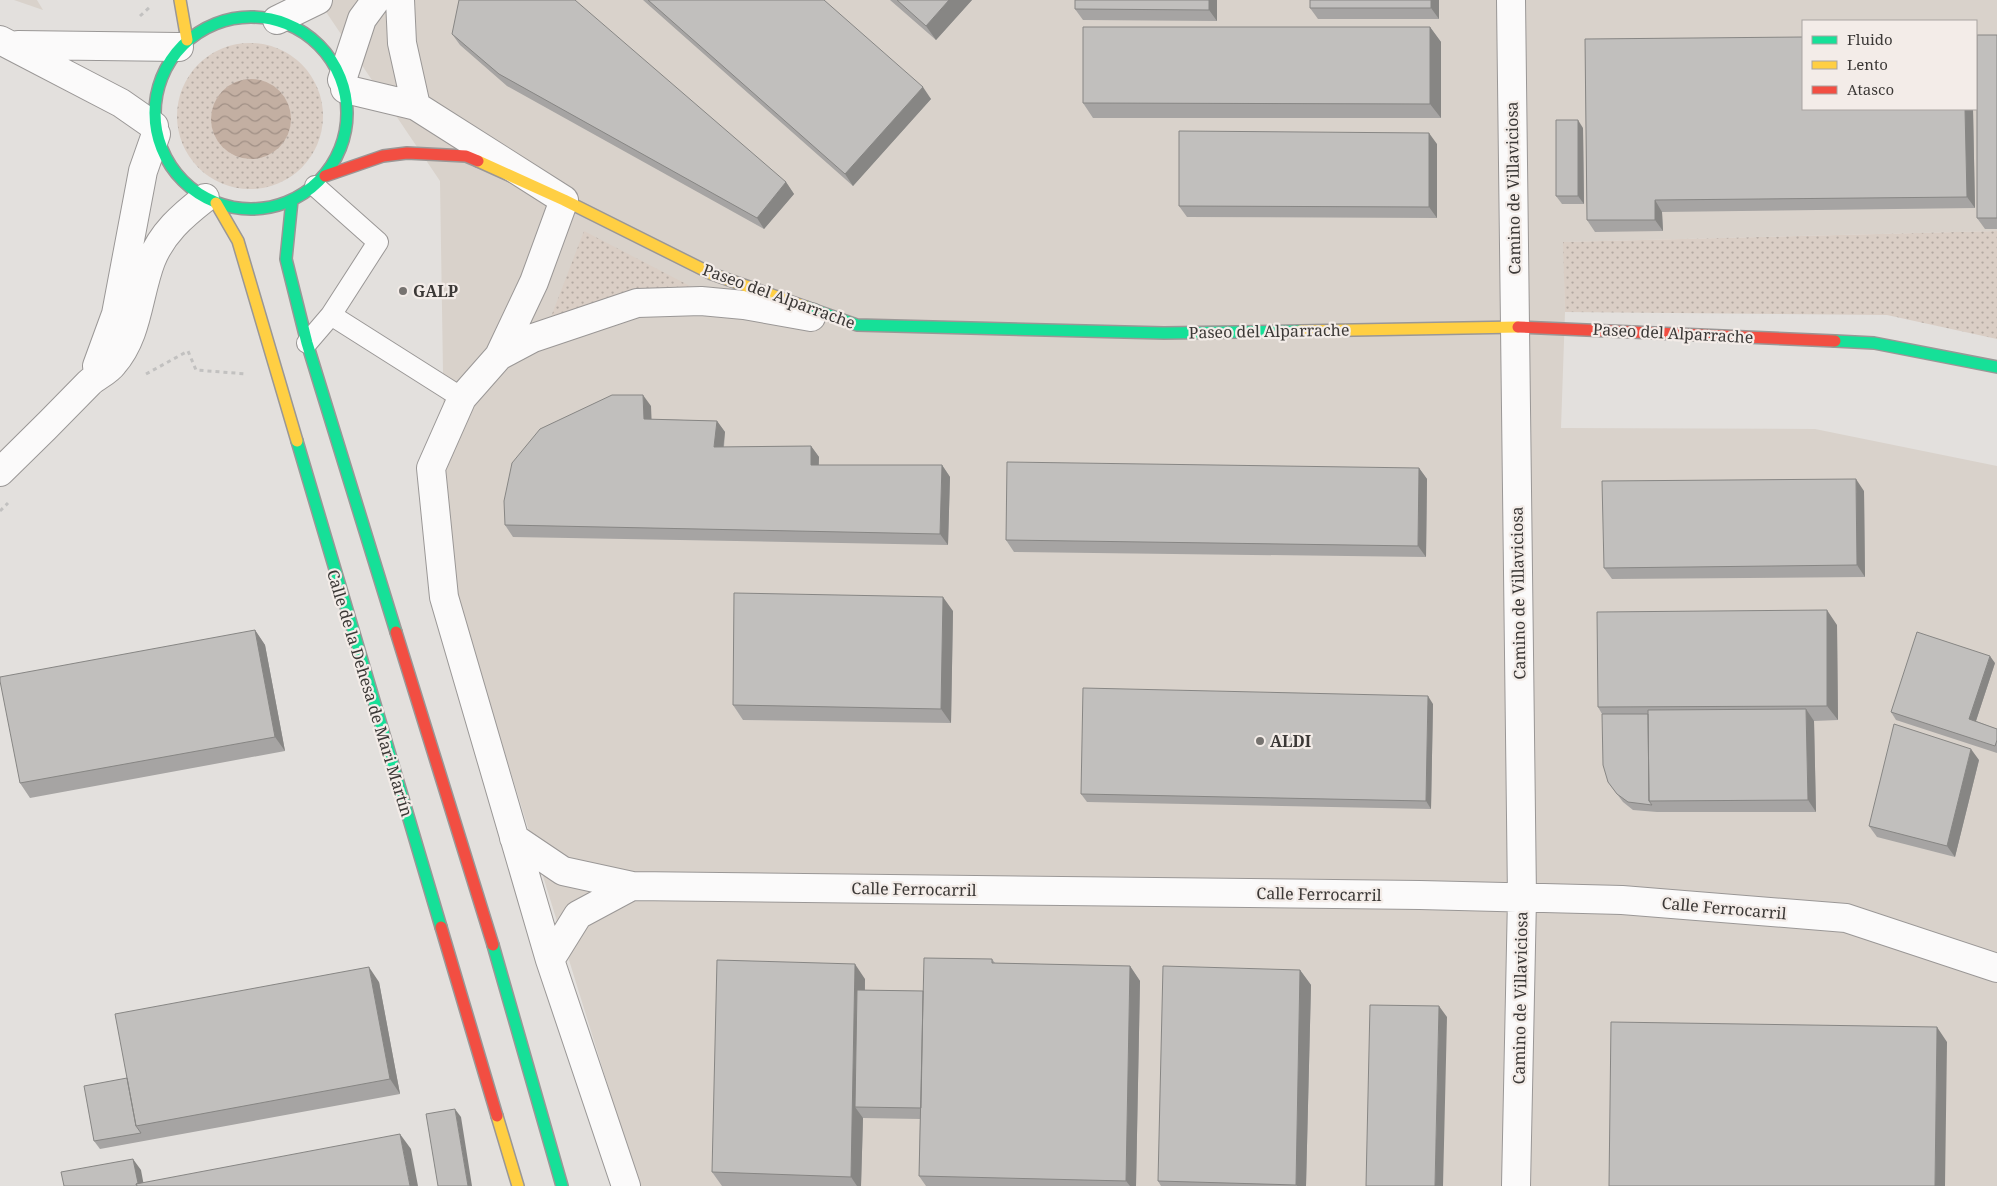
<svg xmlns="http://www.w3.org/2000/svg" width="1997" height="1186" viewBox="0 0 1997 1186" font-family="'Noto Serif',serif">
<style>
.built{fill:#d9d2cb;fill-rule:evenodd}
.grass{fill:url(#grass-dots)}
.water{fill:url(#water-waves)}
.lines{fill:none;stroke-linecap:round;stroke-linejoin:round}
.lane-casing{stroke:#9a9796;stroke-width:22}
.street-casing{stroke:#9a9796;stroke-width:30}
.fast-casing{stroke:#9a9796;stroke-width:14}
.slow-casing{stroke:#9a9796;stroke-width:14}
.jam-casing{stroke:#9a9796;stroke-width:14}
.path{stroke:#c2c1c0;stroke-width:3;stroke-dasharray:4 4;stroke-linecap:butt}
.lane{stroke:#fbfafa;stroke-width:20}
.street{stroke:#fbfafa;stroke-width:28}
.fast{stroke:#16e098;stroke-width:11}
.slow{stroke:#ffcf43;stroke-width:11}
.jam{stroke:#f24e42;stroke-width:11}
.wall{fill:#a6a4a3}
.shaded-wall{fill:#878684}
.building{fill:#c1bfbd;stroke:#878684}
.poi-dot{fill:#767370;stroke:#f3ece8;stroke-width:2}
.labels{text-anchor:middle;stroke-width:4.5;stroke-linejoin:round;paint-order:stroke}
.street-label{font-size:16px;fill:#3b3836;stroke:#f3ece8}
.poi-label{font-size:16px;font-weight:bold;fill:#3b3836;stroke:#f3ece8;text-anchor:start}
</style>
<defs>
<pattern id="grass-dots" width="8" height="8" patternUnits="userSpaceOnUse" patternTransform="scale(1.25)"><rect width="8" height="8" fill="#dacec5"/><path d="M2 2h.1M6 6h.1" fill="none" stroke="#b2a8a1" stroke-width="1.8" stroke-linecap="round"/></pattern>
<pattern id="water-waves" width="16" height="10" patternUnits="userSpaceOnUse" patternTransform="scale(1.25)"><rect width="16" height="10" fill="#c3afa2"/><path d="M0 5q4-4 8 0t8 0" fill="none" stroke="#a08f85"/></pattern>
</defs>
<rect width="100%" height="100%" fill="#e3e0dd"/>
<path class="built" d="M14 0H37L43 10Z
M318 0H1997V231L1564 242 1565 312 1561 428 1815 429 1997 466V1186H639L446 563 440 181ZM1803 21H1976V109H1803Z"/>
<path class="grass" d="M177 116a73 73 0 1 1 146 0a73 73 0 1 1-146 0Z
M584 231 692 287 610 299 549 322Z
M1997 231V339L1887 315 1565 312 1563 242Z"/>
<path class="water" d="M211 119a40 40 0 1 1 80 0a40 40 0 1 1-80 0Z"/>
<g class="lines">
<defs>
<path id="lane" d="M331 315 462 398
M307 343 331 315 378 242 315 186"/>
<path id="street" d="M400 0 402 43 416 106
M1511 0 1522 898 1516 1186
M277 20 318 0
M0 40 121 103 154 126
M18 45 179 47
M342 80 362 19 376 0
M345 89 416 106 564 200 534 282 499 356 462 398 431 468 444 597 550 960 626 1186
M499 356 533 338 637 303 701 301 744 305 811 317
M97 366 116 314 143 171 156 134
M0 472C30 443 60 413 89 383 96 376 107 372 113 364 138 336 138 295 151 261 162 233 182 216 205 198
M514 838 563 871 632 886 1420 895 1622 900 1846 918 1997 968
M550 960 578 915 632 886"/>
<path id="fast" d="M155 113a96 96 0 1 1 192 0a96 96 0 1 1-192 0Z
M292 200 286 259 307 343 396 632
M806 307 857 325 1164 333 1300 331
M1835 341 1874 343 1997 367
M297 441 441 927
M493 945 562 1186"/>
<path id="slow" d="M180 0 187 40
M478 161 564 200 712 274 806 307
M216 203 238 241 297 441
M1300 331 1518 327
M497 1116 518 1186"/>
<path id="jam" d="M325 176 383 156 407 153 466 156 478 161
M1518 327 1835 341
M396 632 493 945
M441 927 497 1116"/>
</defs>
<use href="#lane" class="lane-casing"/>
<use href="#street" class="street-casing"/>
<use href="#fast" class="fast-casing"/>
<use href="#slow" class="slow-casing"/>
<use href="#jam" class="jam-casing"/>
<path class="path" d="M140 16 150 7
M146 374 188 351 196 370 247 374
M0 511 8 503"/>
<use href="#lane" class="lane"/>
<use href="#street" class="street"/>
<use href="#fast" class="fast"/>
<use href="#slow" class="slow"/>
<use href="#jam" class="jam"/>
</g>
<path class="wall" d="M643 0H824L931 99 853 186Z
M890 0H972L936 40Z
M1075 0H1217V21L1083 20 1075 9Z
M1439 0V19H1318L1310 8Z
M1430 27 1441 42V118H1093L1083 103Z
M452 34 786 182 794 194 764 229 507 86 460 45Z
M1997 35V229H1985L1977 218Z
M1585 39 1973 109 1975 208 1662 212 1663 231 1595 232 1587 220Z
M1583 128 1584 204H1562L1556 196Z
M1437 144V218L1187 217 1179 206Z
M651 406V419L717 421 725 432 724 447 811 446 819 457V465H942L950 477 948 545 513 537 505 525Z
M1419 468 1427 479 1426 557 1014 552 1006 540Z
M1864 491 1865 577 1612 579 1604 568Z
M953 611 951 723 743 720 733 705Z
M1837 625 1838 720 1814 721 1816 812H1657L1633 810 1623 802 1608 782 1602 714 1598 707Z
M255 630 265 645 285 751 30 798 20 783Z
M1995 663 1976 721 1997 729V753L1896 720 1891 712Z
M1433 704 1431 809 1087 802 1081 794Z
M1979 760 1955 857 1877 837 1869 826Z
M992 959 995 963 1130 966 1140 981 1136 1186H926L919 1176 920 1119 863 1118 861 1186H722L712 1172 865 979V990L923 991Z
M1300 970 1311 985 1306 1186H1161L1158 1181Z
M379 982 400 1094 100 1149 94 1141 127 1078Z"/>
<path class="shaded-wall" d="M949 0H972L936 40 926 26Z
M1209 0H1217V21L1209 10Z
M1431 0H1439V19L1431 8Z
M1430 27 1441 42V118L1430 104Z
M923 87 931 99 853 186 845 174Z
M1965 109H1973L1975 208 1967 197Z
M1578 120 1583 128 1584 204 1578 196Z
M1429 133 1437 144V218L1429 207Z
M786 182 794 194 764 229 757 218Z
M1655 200 1662 212 1663 231 1655 220Z
M643 395 651 406 652 430 644 419Z
M717 421 725 432 722 458 714 447Z
M811 446 819 457 818 477 811 465Z
M942 465 950 477 948 545 940 534Z
M1419 468 1427 479 1426 557 1418 546Z
M1856 479 1864 491 1865 577 1857 565Z
M943 597 953 611 951 723 941 709Z
M1827 610 1837 625 1838 720 1827 706Z
M255 630 265 645 285 751 275 737Z
M1990 656 1995 663 1974 727 1969 719Z
M1428 696 1433 704 1431 809 1426 801Z
M1806 709 1814 721 1816 812 1808 800Z
M1971 749 1979 760 1955 857 1947 846Z
M855 964 865 979 863 1107H855L863 1118 861 1186H857L851 1177Z
M1130 966 1140 981 1136 1186H1130L1126 1181Z
M369 967 379 982 400 1094 390 1079Z
M1300 970 1311 985 1306 1186H1297L1296 1185Z
M1439 1006 1447 1017 1443 1186H1435Z
M1937 1027 1947 1042 1945 1186H1935Z
M455 1109 461 1117 472 1186H468Z
M400 1134 411 1149 418 1186H410Z
M133 1159 141 1170 144 1186H138Z"/>
<path class="building" d="M459 0H575L786 182 757 218 499 74 452 34Z
M648 0H824L923 87 845 174Z
M897 0H949L926 26Z
M1075 0H1209V10L1075 9Z
M1310 0H1431V8H1310Z
M1083 27H1430V104L1083 103Z
M1977 35H1997V218H1977Z
M1803 37V109H1965L1967 197 1655 200V220H1587L1585 39Z
M1556 120H1578V196H1556Z
M1179 131 1429 133V207L1179 206Z
M612 395H643L644 419 717 421 714 447 811 446V465H942L940 534 505 525 504 501 512 463 540 429Z
M1007 462 1419 468 1418 546 1006 540Z
M1856 479 1857 565 1604 568 1602 481Z
M734 593 943 597 941 709 733 705Z
M1827 610V706L1598 707 1597 612Z
M255 630 275 737 20 783 0 681V677Z
M1917 632 1990 656 1969 719 1997 729V740L1995 746 1891 712Z
M1083 688 1428 696 1426 801 1081 794Z
M1806 709 1808 800 1649 801 1648 710Z
M1602 714H1648L1649 801 1652 805 1628 802 1617 794 1608 782 1603 765Z
M1894 724 1971 749 1947 846 1869 826Z
M924 958 992 959V963L1130 966 1126 1181 919 1176Z
M717 960 855 964 851 1177 712 1172Z
M1163 966 1300 970 1296 1185 1158 1181Z
M369 967 390 1079 136 1126 115 1014Z
M857 990 923 991 921 1108 855 1107Z
M1370 1005 1439 1006 1435 1186H1366Z
M1611 1022 1937 1027 1935 1186H1609Z
M127 1078 136 1126 141 1133 94 1141 84 1086Z
M455 1109 468 1186H438L426 1114Z
M400 1134 410 1186H137L136 1184Z
M133 1159 138 1183 136 1184 137 1186H64L61 1172Z"/>
<g class="poi-dot">
<circle cx="403" cy="291" r="5"/>
<circle cx="1260" cy="741" r="5"/>
</g>
<g class="labels">
<g class="street-label">
<text transform="translate(1513 188) rotate(-91)" y="6">Camino de Villaviciosa</text>
<text transform="translate(779 296) rotate(20)" y="6">Paseo del Alparrache</text>
<text transform="translate(1269 331) rotate(-1)" y="6">Paseo del Alparrache</text>
<text transform="translate(1673 333) rotate(3)" y="6">Paseo del Alparrache</text>
<text transform="translate(1518 593) rotate(-91)" y="6">Camino de Villaviciosa</text>
<text transform="translate(370 693) rotate(73)" y="6">Calle de la Dehesa de Mari Martín</text>
<text transform="translate(914 889) rotate(1)" y="6">Calle Ferrocarril</text>
<text transform="translate(1319 894) rotate(1)" y="6">Calle Ferrocarril</text>
<text transform="translate(1724 908) rotate(5)" y="6">Calle Ferrocarril</text>
<text transform="translate(1520 998) rotate(-89)" y="6">Camino de Villaviciosa</text>
</g>
<g class="poi-label">
<text x="413" y="297">GALP</text>
<text x="1270" y="747">ALDI</text>
</g>
</g>
<rect x="1802" y="20" width="175" height="90" fill="#f3ece8" stroke="#a9a4a1"/>
<rect x="1812" y="36" width="25" height="8" fill="#16e098" stroke="#a9a4a1"/>
<text x="1847" y="45" font-size="15" fill="#3b3836">Fluido</text>
<rect x="1812" y="61" width="25" height="8" fill="#ffcf43" stroke="#a9a4a1"/>
<text x="1847" y="70" font-size="15" fill="#3b3836">Lento</text>
<rect x="1812" y="86" width="25" height="8" fill="#f24e42" stroke="#a9a4a1"/>
<text x="1847" y="95" font-size="15" fill="#3b3836">Atasco</text>
</svg>
